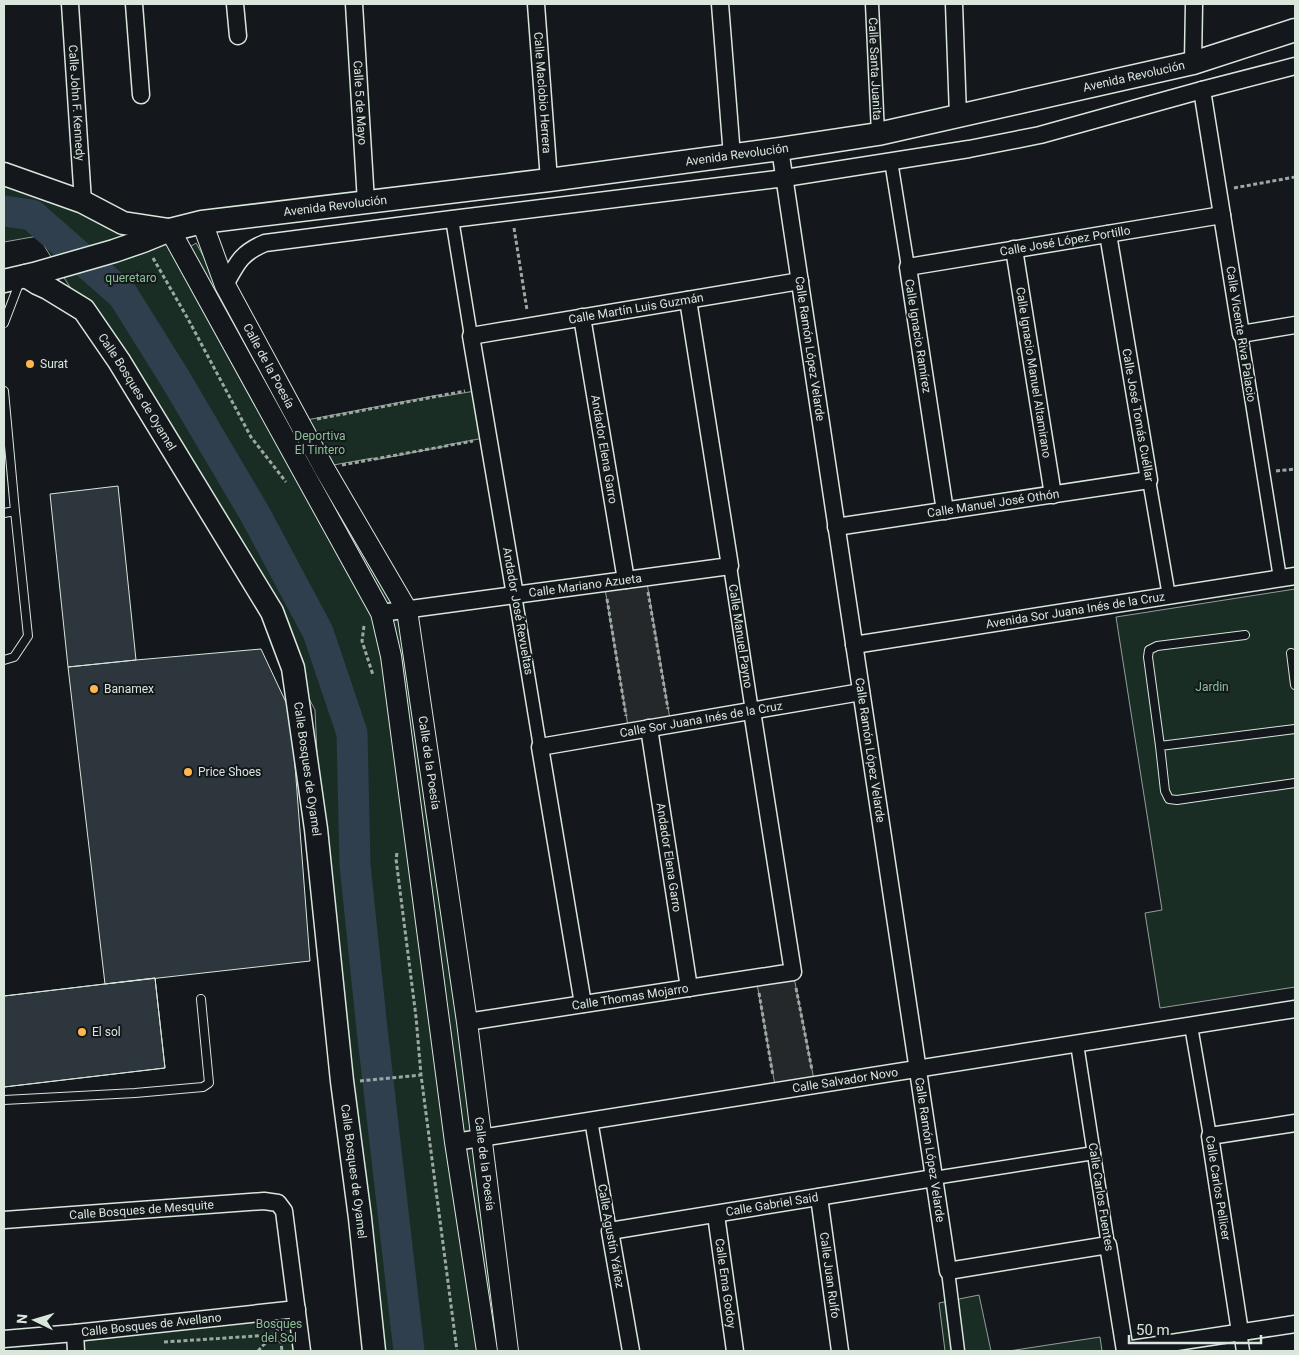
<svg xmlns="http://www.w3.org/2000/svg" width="1299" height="1355" viewBox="0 0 1299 1355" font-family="Roboto,sans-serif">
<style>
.green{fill:#1a2d24;stroke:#939e99}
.parking{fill:#24282b;stroke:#939e99}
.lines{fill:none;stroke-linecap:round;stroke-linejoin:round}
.river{stroke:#2f3f4d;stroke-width:31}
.building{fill:#2c363c;stroke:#d8e6dc}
.service-casing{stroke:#d8e6dc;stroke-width:10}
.pedestrian-casing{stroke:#d8e6dc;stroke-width:15}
.minor-casing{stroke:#d8e6dc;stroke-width:19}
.tertiary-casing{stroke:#d8e6dc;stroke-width:22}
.secondary-casing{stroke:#d8e6dc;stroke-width:25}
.path{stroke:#9da8a2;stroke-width:3;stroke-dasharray:4 2.5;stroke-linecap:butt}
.service{stroke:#14181c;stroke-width:8}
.pedestrian{stroke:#14181c;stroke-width:12}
.minor{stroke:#14181c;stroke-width:16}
.tertiary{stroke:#14181c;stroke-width:20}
.secondary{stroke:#14181c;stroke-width:22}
.poi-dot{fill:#ffb74d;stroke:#14181c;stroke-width:2}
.labels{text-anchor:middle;stroke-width:4;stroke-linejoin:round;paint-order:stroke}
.street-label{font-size:12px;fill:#d8e6dc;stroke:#14181c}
.park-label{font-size:12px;fill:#8ac095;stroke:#14181c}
.poi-label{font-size:12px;fill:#d8e6dc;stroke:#14181c;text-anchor:start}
</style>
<rect width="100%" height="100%" fill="#14181c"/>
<path class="green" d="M4 174 170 230 368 589 397 702 487 1351H384L324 907 315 710 215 519 38 236 4 242Z
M196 243 296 422 438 395 439 397 481 390 489 437 447 445V446L374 460 373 458 322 467 399 611 406 641 503 1351H492L391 641 185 250Z
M1295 589V987L1160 1008 1145 913 1162 910 1116 617Z
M979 1295 991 1351H945L939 1303Z
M297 1309 302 1351H76L75 1333Z
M1100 1337 1102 1351H1009Z"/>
<path class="parking" d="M646 577 671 725 629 732 604 583Z
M793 972 815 1085 776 1091 756 978Z"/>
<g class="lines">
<path class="river" d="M4 211 32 215 123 295 176 380 255 514 318 632 352 733 355 865 372 1029 409 1351"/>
</g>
<path class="building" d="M118 486 136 660 68 667 50 494Z
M261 649 291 713 310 961 105 984 68 667 136 660Z
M155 978 165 1068 4 1087V996Z
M155 978 165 1068 4 1087V996Z"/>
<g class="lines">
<defs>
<path id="service" d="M4 323 20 281
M4 391 15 511
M4 513 15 511 28 636 14 657 4 660
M1245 635 1157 646 1149 650 1148 657 1160 746 1165 791 1169 799 1177 800 1295 783
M1291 653 1295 685
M1160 746 1295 729
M4 1100 135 1093 203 1087 209 1083 201 999"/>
<g id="pedestrian">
<path id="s1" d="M872 4 878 134"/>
<path d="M891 161 908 267"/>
<path d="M452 219 471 336"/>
<path d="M1241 334 1280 578"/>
<path d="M1149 480 1169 596"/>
<path id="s2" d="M730 566 752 711"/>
<path d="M515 595 540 747"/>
<path d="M1191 1026 1210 1136"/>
<path d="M1077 1044 1108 1245"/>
<path d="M591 1120 610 1231"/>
<path d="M934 1178 1094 1153"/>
<path d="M948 1271 958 1351"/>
<path d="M1240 1332 1243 1351"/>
</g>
<g id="minor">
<path id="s3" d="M70 4 83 202"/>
<path d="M134 4 141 95"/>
<path d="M235 4 238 36"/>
<path id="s4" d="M354 4 366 202"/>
<path id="s5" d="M536 4 549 180"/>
<path d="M720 4 732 156"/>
<path d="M954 4 958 116"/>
<path d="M1193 63 1194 4"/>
<path d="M1202 90 1241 334 1295 325"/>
<path id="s6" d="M780 149 948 1271 1108 1245 1125 1351"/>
<path id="s7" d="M1014 249 1053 495"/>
<path d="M225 285C237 263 241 253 265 243L452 219 785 178 969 149 1040 135 1202 90 1295 66"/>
<path id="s8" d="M582 317 626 580"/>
<path id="s9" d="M945 511 908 267 1222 215"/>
<path id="s10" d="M836 527 1149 480 1108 234"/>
<path id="s11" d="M515 595 471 336 800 281"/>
<path id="s12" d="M381 613 730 566 688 300"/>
<path id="s13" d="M854 645 1295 576"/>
<path id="s14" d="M649 728 689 988"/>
<path id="s15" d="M583 1004 540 747 861 692"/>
<path id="s16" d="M467 1022 793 972 752 711"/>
<path id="s17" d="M455 1142 1295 1009"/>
<path id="s18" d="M819 1197 840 1351"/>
<path id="s19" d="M716 1215 735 1351"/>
<path id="s20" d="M4 1220 264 1201 278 1203 284 1211 302 1351"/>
<path d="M1240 1332 1210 1136 1295 1123"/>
<path d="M75 1333 76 1351"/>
<path id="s21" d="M4 1339 75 1333 297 1309"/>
<path d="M1125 1350 1295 1324"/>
<path id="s22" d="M631 1351 610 1231 934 1178"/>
</g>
<g id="tertiary">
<path id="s23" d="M202 222 225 285 324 468 407 610 467 1022 508 1351"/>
<path d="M170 230 381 613 391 656 455 1142 487 1351"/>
</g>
<g id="secondary">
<path d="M4 174 83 202 123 223 169 230"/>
<path id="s24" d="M26 276 37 283 48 288 84 310 119 361 272 612 293 668 316 829 342 1081 360 1218 374 1351"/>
<path id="s25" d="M4 281 34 274 114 251 143 241 170 230 202 222 549 180 780 149 878 134 1193 63 1295 30"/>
</g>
</defs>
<use href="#service" class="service-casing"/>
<use href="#pedestrian" class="pedestrian-casing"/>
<use href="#minor" class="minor-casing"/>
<use href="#tertiary" class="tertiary-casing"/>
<use href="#secondary" class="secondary-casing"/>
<path class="path" d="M1234 188 1295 177
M514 228 527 310
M153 258 188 319 251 437 286 482
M317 419 465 391
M342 465 473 441
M1276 471 1295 469
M648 592 668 709
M607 599 626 716
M364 626 362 641 373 675
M397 853 396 859 416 1017 421 1075 457 1351
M796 988 812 1070
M759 993 773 1076
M360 1081 421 1075
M164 1342 272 1335 281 1342 282 1351
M258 1351 279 1328"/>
<use href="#service" class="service"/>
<use href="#pedestrian" class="pedestrian"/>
<use href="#minor" class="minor"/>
<use href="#tertiary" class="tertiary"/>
<use href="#secondary" class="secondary"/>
</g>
<g class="poi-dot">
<circle cx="30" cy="364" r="5"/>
<circle cx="94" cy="689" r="5"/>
<circle cx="188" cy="772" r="5"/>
<circle cx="82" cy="1032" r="5"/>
</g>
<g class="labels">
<g class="street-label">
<text dy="4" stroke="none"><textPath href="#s1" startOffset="65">Calle Santa Juanita</textPath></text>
<text dy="4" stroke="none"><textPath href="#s25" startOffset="1151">Avenida Revolución</textPath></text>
<text dy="4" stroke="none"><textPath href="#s5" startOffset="89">Calle Maclobio Herrera</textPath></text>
<text dy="4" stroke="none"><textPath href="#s3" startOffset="99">Calle John F. Kennedy</textPath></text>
<text dy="4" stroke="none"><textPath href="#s4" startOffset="99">Calle 5 de Mayo</textPath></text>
<text dy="4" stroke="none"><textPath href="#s25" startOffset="746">Avenida Revolución</textPath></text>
<text dy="4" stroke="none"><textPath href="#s25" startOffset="341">Avenida Revolución</textPath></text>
<text dy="4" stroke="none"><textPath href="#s9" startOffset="406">Calle José López Portillo</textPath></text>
<text dy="4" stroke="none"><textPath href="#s11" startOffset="430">Calle Martín Luis Guzmán</textPath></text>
<text transform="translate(1241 334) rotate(81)" y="4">Calle Vicente Riva Palacio</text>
<text transform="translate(918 336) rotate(81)" y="4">Calle Ignacio Ramírez</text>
<text dy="4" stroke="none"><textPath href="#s6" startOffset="202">Calle Ramón López Velarde</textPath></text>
<text dy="4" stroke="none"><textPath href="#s23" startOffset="159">Calle de la Poesía</textPath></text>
<text dy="4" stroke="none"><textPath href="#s7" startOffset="125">Calle Ignacio Manuel Altamirano</textPath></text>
<text dy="4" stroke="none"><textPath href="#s24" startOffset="165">Calle Bosques de Oyamel</textPath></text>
<text transform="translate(1138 415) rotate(80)" y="4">Calle José Tomás Cuéllar</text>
<text dy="4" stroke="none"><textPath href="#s8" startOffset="134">Andador Elena Garro</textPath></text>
<text dy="4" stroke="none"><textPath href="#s10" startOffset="159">Calle Manuel José Othón</textPath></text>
<text dy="4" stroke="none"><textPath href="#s12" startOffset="206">Calle Mariano Azueta</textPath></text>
<text dy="4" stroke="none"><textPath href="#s13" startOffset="224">Avenida Sor Juana Inés de la Cruz</textPath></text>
<text transform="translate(518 611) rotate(80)" y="4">Andador José Revueltas</text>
<text dy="4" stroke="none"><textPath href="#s2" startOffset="71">Calle Manuel Payno</textPath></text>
<text dy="4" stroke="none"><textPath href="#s15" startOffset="424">Calle Sor Juana Inés de la Cruz</textPath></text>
<text dy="4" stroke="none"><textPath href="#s6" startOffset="608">Calle Ramón López Velarde</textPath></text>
<text dy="4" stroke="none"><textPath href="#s23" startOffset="594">Calle de la Poesía</textPath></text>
<text dy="4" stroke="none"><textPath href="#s24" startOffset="585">Calle Bosques de Oyamel</textPath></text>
<text dy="4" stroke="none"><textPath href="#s14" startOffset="131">Andador Elena Garro</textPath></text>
<text dy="4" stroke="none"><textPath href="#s16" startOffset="165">Calle Thomas Mojarro</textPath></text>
<text dy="4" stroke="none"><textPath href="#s17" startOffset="395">Calle Salvador Novo</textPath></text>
<text dy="4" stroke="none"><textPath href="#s6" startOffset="1012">Calle Ramón López Velarde</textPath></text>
<text dy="4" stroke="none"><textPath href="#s23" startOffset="999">Calle de la Poesía</textPath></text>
<text dy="4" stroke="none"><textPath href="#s24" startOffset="990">Calle Bosques de Oyamel</textPath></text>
<text transform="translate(1218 1188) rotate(81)" y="4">Calle Carlos Pellicer</text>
<text transform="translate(1101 1197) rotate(81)" y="4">Calle Carlos Fuentes</text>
<text dy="4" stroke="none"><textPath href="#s22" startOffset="286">Calle Gabriel Said</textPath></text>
<text dy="4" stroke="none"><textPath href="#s20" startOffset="138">Calle Bosques de Mesquite</textPath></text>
<text transform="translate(611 1236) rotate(80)" y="4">Calle Agustín Yáñez</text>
<text dy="4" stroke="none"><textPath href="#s18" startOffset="79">Calle Juan Rulfo</textPath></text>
<text dy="4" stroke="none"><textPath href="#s19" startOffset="69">Calle Ema Godoy</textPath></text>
<text dy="4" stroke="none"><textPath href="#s21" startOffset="148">Calle Bosques de Avellano</textPath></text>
</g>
<g class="park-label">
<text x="131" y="282">queretaro</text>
<text x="320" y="440">Deportiva<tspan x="320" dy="14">El Tintero</tspan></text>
<text x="1212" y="691">Jardin</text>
<text x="279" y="1328">Bosques<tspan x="279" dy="14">del Sol</tspan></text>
</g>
<g class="poi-label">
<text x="40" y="368">Surat</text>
<text x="104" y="693">Banamex</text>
<text x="198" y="776">Price Shoes</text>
<text x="92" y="1036">El sol</text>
</g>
</g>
<rect width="1299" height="1355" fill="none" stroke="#d8e6dc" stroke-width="10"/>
<g transform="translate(35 1320) rotate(275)" stroke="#14181c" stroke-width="4" paint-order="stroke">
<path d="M0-4L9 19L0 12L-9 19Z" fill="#d8e6dc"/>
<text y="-8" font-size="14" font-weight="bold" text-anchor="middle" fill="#d8e6dc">N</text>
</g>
<path d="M1129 1335v8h132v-8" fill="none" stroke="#d8e6dc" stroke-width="2.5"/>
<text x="1136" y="1335" font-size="15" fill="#d8e6dc" stroke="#14181c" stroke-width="4" paint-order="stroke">50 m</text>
</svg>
